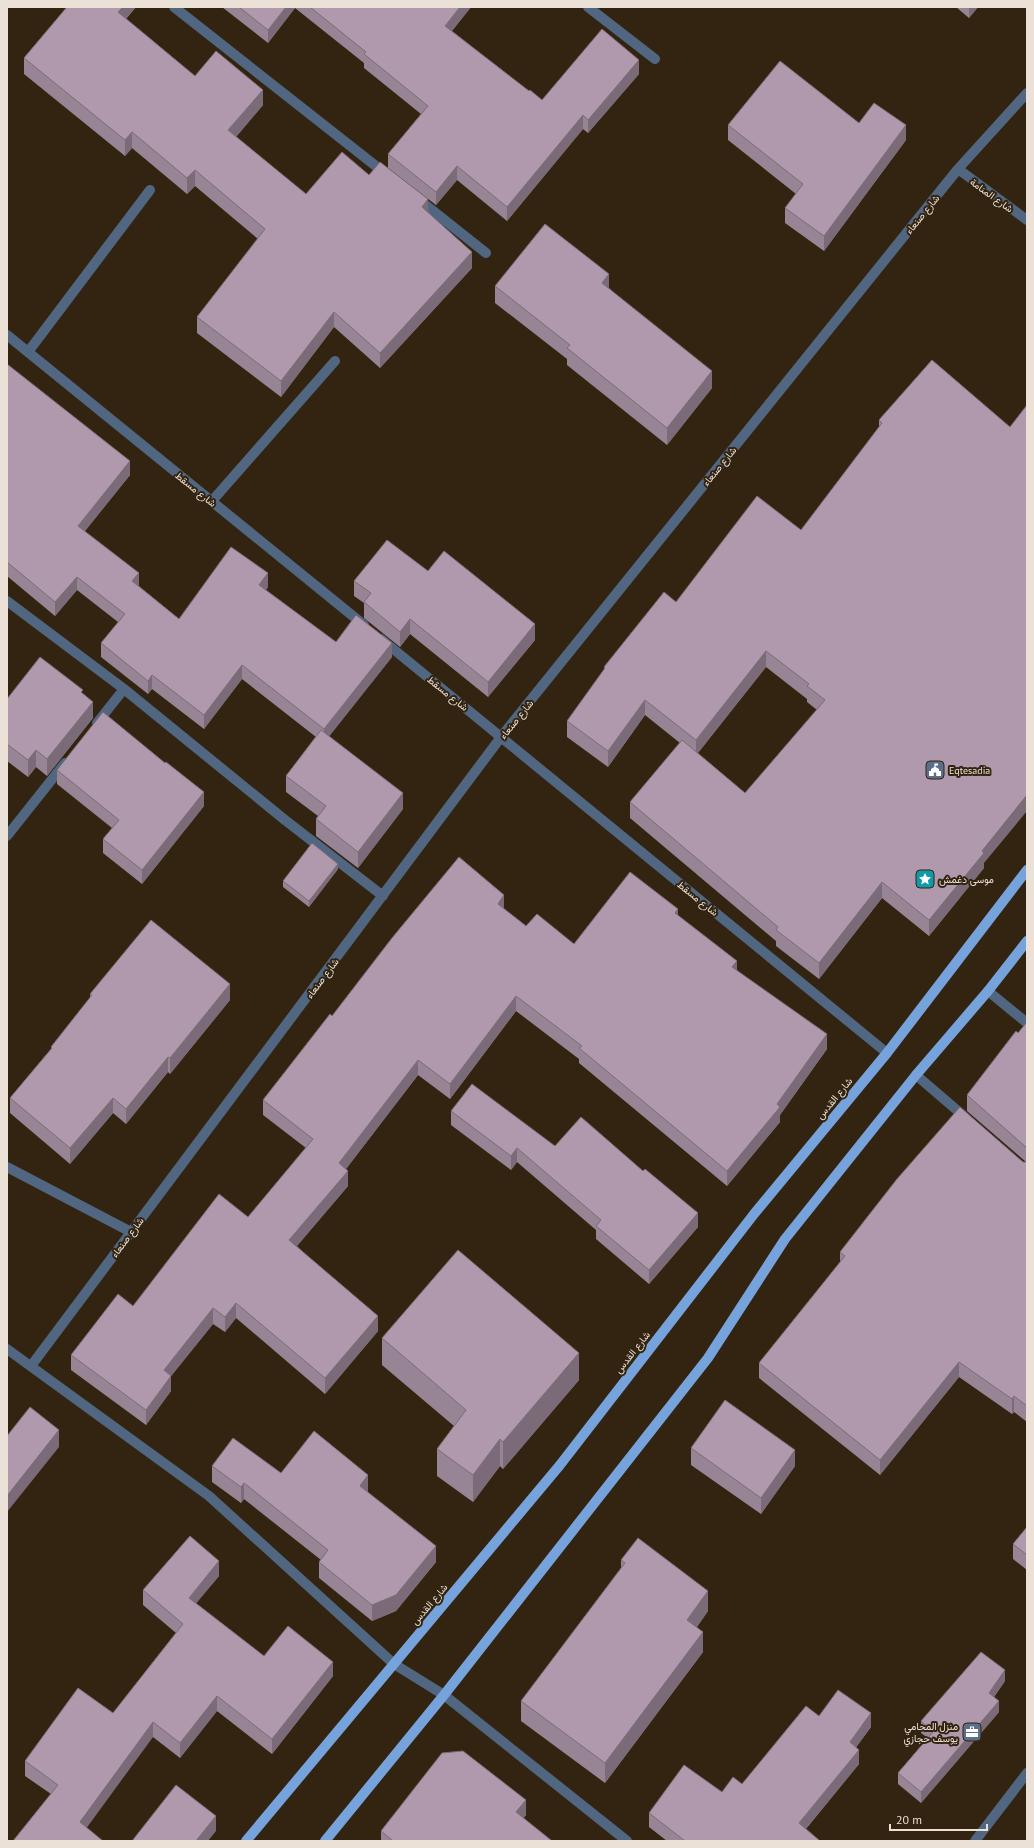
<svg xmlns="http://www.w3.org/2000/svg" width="1034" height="1848" viewBox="0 0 1034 1848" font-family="'PT Sans',Vazirmatn,sans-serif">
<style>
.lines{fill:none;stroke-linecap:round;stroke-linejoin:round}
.minor{stroke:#506681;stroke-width:10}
.major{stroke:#76a3db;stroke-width:10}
.wall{fill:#978494;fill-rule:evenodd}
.shaded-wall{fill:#7b6b78}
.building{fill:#b099ac;stroke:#7b6b78}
.labels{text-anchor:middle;stroke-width:4;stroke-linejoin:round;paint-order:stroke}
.street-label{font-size:10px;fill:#ebe1d6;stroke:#332411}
.poi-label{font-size:10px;fill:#ebe1d6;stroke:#332411;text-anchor:start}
</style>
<rect width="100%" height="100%" fill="#332411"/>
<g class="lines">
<path class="minor" d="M174 7 386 174
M588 7 655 59
M958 169 1027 220
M418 199 486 253
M7 335 364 625
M28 352 150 190
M212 501 335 361
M7 601 124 689 285 820 383 896
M381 639 887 1053
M97 723 124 689
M7 836 65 763
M988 991 1027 1023
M916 1075 966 1118
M7 1167 131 1232
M7 1349 209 1496 394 1664 444 1695 627 1841
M31 1366 501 737 958 169 1027 93
M975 1841 1027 1773"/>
<path class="major" d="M246 1841 560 1465 754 1214 887 1053 1027 870
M325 1841 444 1695 708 1358 785 1239 916 1075 988 991 1027 941"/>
</g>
<path class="wall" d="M67 7H136L126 19 195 76 263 105 236 137 306 194 369 175 428 212 472 268 380 368 334 327 281 397 197 333V317L258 239 195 186 187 194 132 148 125 156 24 74V58Z
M222 7H471L452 31 529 91 542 100 639 74 588 133 583 129 507 221 457 180 436 205 388 168V154L421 114 364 68V63L295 8 268 43Z
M956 7H978L969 18Z
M859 123 906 140 824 251 785 223V208L796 194 728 140V125Z
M495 286 609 288 712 388 667 445 567 365V359L495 303Z
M932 360 984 863V868L929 936 882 898 819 979 776 946V941L630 818V802L680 743 645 715 608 767 567 737V721L604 670V667L676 602 801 530 879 427V420ZM766 667 807 699V702L817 710 745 793 698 753Z
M7 364 130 475 84 532 139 586 179 619 268 587 266 590 336 642 392 657 329 736 403 809 358 868 316 836V819L318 816 286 792V776L316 737 242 679 204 729 152 689 148 694 101 657V643L118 622 77 590 55 616 7 576Z
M428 571 535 640 488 697 410 634 400 647 364 618V603L354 596V581Z
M83 694 93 718 47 776 36 767 28 777 7 761V699Z
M57 770 204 806 142 884 103 853V839L112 828 57 784Z
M338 869 309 907 283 887V881Z
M504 909 526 926 574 944 678 915 737 970 827 1049 780 1115V1122L727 1186 579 1063V1059L516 1011 450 1099 418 1075 346 1169 348 1186 297 1246 378 1331 325 1394 236 1318 225 1332 213 1324 171 1376V1391L146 1425 71 1370V1355L133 1306 248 1217 306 1148 263 1115V1100L332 1016Z
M90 994 230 1000 170 1074 168 1072 126 1124 113 1113 70 1164 10 1113V1098L51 1049V1047L90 998Z
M1027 1022V1422L1014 1412 1012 1414 959 1377 880 1475 759 1378V1363L840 1262V1252L1026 1162 967 1111V1095Z
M451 1111 555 1146 698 1227 649 1284 596 1239V1230L517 1162 511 1170 451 1125Z
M382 1338 579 1380 503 1469 500 1466 473 1502 437 1476V1449L454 1426 382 1365Z
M691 1448 795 1466 761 1514 691 1465Z
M212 1466 281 1473 368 1491V1492L436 1562 396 1611 372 1621 319 1578V1562L321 1560 244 1499 241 1503 212 1482Z
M1027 1527V1570L1013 1559V1544Z
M621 1560 708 1611 697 1627 703 1652 605 1783 521 1721V1701L621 1568Z
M219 1576 196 1603 264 1656 333 1676 272 1754 217 1711 180 1758 153 1737 13 1841 51 1794 25 1776V1761L113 1713 176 1633 143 1605V1590Z
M1005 1681 994 1697 999 1712 921 1803 898 1784V1773L928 1738 921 1733V1721Z
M819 1716 871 1727 856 1747 859 1764 806 1829 820 1841H667L649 1827V1813L722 1792 742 1784Z
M526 1815 523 1818 552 1841H381V1831Z"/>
<path class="shaded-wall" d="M123 7H136L118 28V12Z
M286 7H295V8L268 43V30Z
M460 7H471L445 39V26Z
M969 7H978L969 18Z
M639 60V74L588 133V120Z
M263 90V105L228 146V130Z
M583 115V129L507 221V207Z
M906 125V140L824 251V236Z
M132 132V148L125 156V140Z
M457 166V180L436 205V192Z
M195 170V186L187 194V178Z
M428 199V215L422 207Z
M472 252V268L380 368V353Z
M609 274V291L602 283Z
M334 312V327L281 397V381Z
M712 371V388L667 445V428Z
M130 461V475L78 540V526Z
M139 573V587L132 581Z
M268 573V587L259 599V585Z
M77 577V590L55 616V602Z
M410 619V634L400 647V632Z
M535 624V640L488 697V682Z
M392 643V657L324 743V729Z
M766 651V667L696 755V740Z
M242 665V679L204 729V715Z
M152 675V689L148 694V681Z
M645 700V715L608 767V751Z
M93 702V718L47 776V759Z
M36 750V767L28 777V760Z
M204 792V806L142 884V870Z
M403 793V809L358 868V852Z
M1027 795V811L984 863V868L929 936V920L982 851Z
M338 864V869L309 907V901Z
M882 882V898L819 979V963Z
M504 895V910L498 904Z
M678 909V924L675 913Z
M737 961V976L732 967Z
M230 984V1000L170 1074V1058Z
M516 996V1011L450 1099V1084Z
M827 1034V1049L780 1115V1122L727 1186V1171L777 1104Z
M168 1057V1072L126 1124V1109Z
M418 1060V1075L339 1178V1163Z
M113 1098V1113L70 1164V1148Z
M517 1148V1162L511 1170V1156Z
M348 1171V1186L289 1255V1240Z
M698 1213V1227L649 1284V1270Z
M236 1303V1318L225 1332V1317Z
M213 1308V1324L164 1385V1370Z
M378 1316V1331L325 1394V1378Z
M579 1353V1380L503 1469V1442Z
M959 1362V1377L880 1475V1460Z
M171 1376V1391L146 1425V1410Z
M1014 1396V1412L1012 1414V1399Z
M59 1430V1447L7 1512V1496Z
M500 1439V1466L473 1502V1475Z
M795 1450V1466L761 1514V1498Z
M368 1475V1491L360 1501V1486Z
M244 1483V1499L241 1503V1487Z
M436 1546V1562L396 1611 372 1621V1605Z
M219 1561V1576L189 1612V1598Z
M708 1591V1611L687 1640V1620Z
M703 1632V1652L605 1783V1763Z
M333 1662V1676L272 1754V1739Z
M1005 1670V1681L989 1704V1693Z
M217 1696V1711L180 1758V1743Z
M999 1701V1712L921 1803V1792Z
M871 1713V1727L850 1756V1742Z
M153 1722V1737L80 1837V1822Z
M859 1750V1764L799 1837V1823Z
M526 1800V1815L516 1828V1812Z
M216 1816V1831L208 1841H196Z"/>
<path class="building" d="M67 7H123L118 12 195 76 216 51 263 90 228 130 306 194 342 152 369 175 380 162 428 199 422 207 472 252 380 353 334 312 281 381 197 317 265 229 195 170 187 178 132 132 125 140 24 58Z
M239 7H286L268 30Z
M310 7H460L445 26 529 91 530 90 542 100 602 29 639 60 588 120 583 115 507 207 457 166 436 192 388 154 428 106 364 54 366 52Z
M780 61 859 123 874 103 906 125 824 236 785 208 803 184 728 125Z
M545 224 609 274 602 283 712 371 667 428 567 348 570 345 495 286Z
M932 360 1010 427 1027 405V795L982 851 984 853 929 920 882 882 819 963 776 930 778 927 630 802 682 740 745 793 825 700 807 686 809 684 766 651 696 740 645 700 608 751 567 721 605 668 604 667 664 592 676 602 757 496 801 530 882 423 879 420Z
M7 364 130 461 78 526 139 573 132 581 179 619 231 547 268 573 259 585 336 642 356 615 392 643 324 729 242 665 204 715 152 675 148 681 101 643 125 614 77 577 55 602 7 562Z
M387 540 428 571 444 551 535 624 488 682 410 619 400 632 364 602 371 593 354 581Z
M40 657 83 690 81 692 93 702 47 759 36 750 28 760 7 744V699Z
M103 712 165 763 166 762 204 792 142 870 103 839 119 820 57 770Z
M321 730 403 793 358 852 316 819 326 806 286 776Z
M312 843 338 864 309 901 283 881Z
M459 857 504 895 498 904 526 926 537 914 574 944 630 872 678 909 675 913 737 961 732 967 827 1034 777 1104 780 1107 727 1171 579 1048 582 1046 516 996 450 1084 418 1060 339 1163 348 1171 289 1240 378 1316 325 1378 236 1303 225 1317 213 1308 164 1370 171 1376 146 1410 71 1355 118 1294 133 1306 219 1194 248 1217 313 1139 263 1100 330 1014 332 1016 392 938Z
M151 920 230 984 170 1058 168 1057 126 1109 113 1098 70 1148 10 1098 52 1048 51 1047 92 995 90 994Z
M1027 1022V1148L967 1095 1016 1031 1018 1033Z
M472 1084 555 1146 581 1117 643 1171 645 1169 698 1213 649 1270 596 1226 601 1220 517 1148 511 1156 451 1111Z
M960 1107 1023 1162H1027V1406L1014 1396 1012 1399 959 1362 880 1460 759 1363 845 1256 840 1252 897 1179Z
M458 1250 579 1353 503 1442 500 1439 473 1475 437 1449 466 1410 382 1338Z
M725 1400 795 1450 761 1498 691 1448Z
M30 1407 59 1430 7 1496V1436Z
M314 1431 368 1475 360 1486 436 1546 396 1595 372 1605 319 1562 328 1550 244 1483 241 1487 212 1466 233 1438 281 1473Z
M1027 1527V1555L1013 1544Z
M190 1536 219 1561 189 1598 264 1656 288 1626 333 1662 272 1739 217 1696 180 1743 153 1722 80 1822 103 1841H13L58 1785 25 1761 78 1688 113 1713 183 1624 143 1590Z
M638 1538 708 1591 687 1620 703 1632 605 1763 521 1701 625 1563 621 1560Z
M981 1652 1005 1670 989 1693 999 1701 921 1792 898 1773 933 1732 921 1721Z
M838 1690 871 1713 850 1742 859 1750 799 1823 820 1841H685L649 1813 684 1765 722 1792 733 1777 742 1784 806 1706 819 1716Z
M463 1751 526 1800 516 1812 552 1841H393L381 1831 442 1753Z
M176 1785 216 1816 196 1841H132Z"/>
<defs>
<symbol id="civic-square" viewBox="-11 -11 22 22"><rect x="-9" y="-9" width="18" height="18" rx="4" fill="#5c6f8a" stroke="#332411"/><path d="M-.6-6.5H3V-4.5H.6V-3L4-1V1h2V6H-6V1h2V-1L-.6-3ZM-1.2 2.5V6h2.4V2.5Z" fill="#fff"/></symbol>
<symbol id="sight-square" viewBox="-11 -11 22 22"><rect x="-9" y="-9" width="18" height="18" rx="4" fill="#0f9aa8" stroke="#332411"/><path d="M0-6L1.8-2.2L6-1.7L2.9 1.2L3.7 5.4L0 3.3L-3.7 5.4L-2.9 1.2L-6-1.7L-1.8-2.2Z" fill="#fff"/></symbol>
<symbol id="office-square" viewBox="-11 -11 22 22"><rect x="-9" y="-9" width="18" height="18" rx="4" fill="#5c6f8a" stroke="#332411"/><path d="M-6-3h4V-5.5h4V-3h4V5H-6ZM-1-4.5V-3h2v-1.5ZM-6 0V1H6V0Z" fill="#fff"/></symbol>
</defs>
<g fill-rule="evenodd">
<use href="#civic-square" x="924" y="759" width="22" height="22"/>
<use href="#sight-square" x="914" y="868" width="22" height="22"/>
<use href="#office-square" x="961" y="1721" width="22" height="22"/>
</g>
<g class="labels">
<g class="street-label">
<text transform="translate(992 195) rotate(36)" y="4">شارع المنامة</text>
<text transform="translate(922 214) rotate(-51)" y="4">شارع صنعاء</text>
<text transform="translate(719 466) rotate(-51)" y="4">شارع صنعاء</text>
<text transform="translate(196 489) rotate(39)" y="4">شارع مسقط</text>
<text transform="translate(448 693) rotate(39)" y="4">شارع مسقط</text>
<text transform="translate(516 719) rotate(-51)" y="4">شارع صنعاء</text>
<text transform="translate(698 898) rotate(39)" y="4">شارع مسقط</text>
<text transform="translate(322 978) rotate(-53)" y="4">شارع صنعاء</text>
<text transform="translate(834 1098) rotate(-51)" y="4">شارع القدس</text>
<text transform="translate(127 1237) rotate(-53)" y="4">شارع صنعاء</text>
<text transform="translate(632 1352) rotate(-52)" y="4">شارع القدس</text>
<text transform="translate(429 1604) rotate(-50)" y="4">شارع القدس</text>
</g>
<g class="poi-label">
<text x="949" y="774">Eqtesadia</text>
<text x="939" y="883">موسى دغمش</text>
<text x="958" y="1730" text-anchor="end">منزل المحامي<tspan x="958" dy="12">يوسف حجازي</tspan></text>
</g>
</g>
<rect width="1034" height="1848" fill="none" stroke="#ebe1d6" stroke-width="16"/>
<path d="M890 1824v6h97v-6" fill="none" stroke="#ebe1d6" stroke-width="2"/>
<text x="896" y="1824" font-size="12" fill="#ebe1d6" stroke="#332411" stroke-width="3" paint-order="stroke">20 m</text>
</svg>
